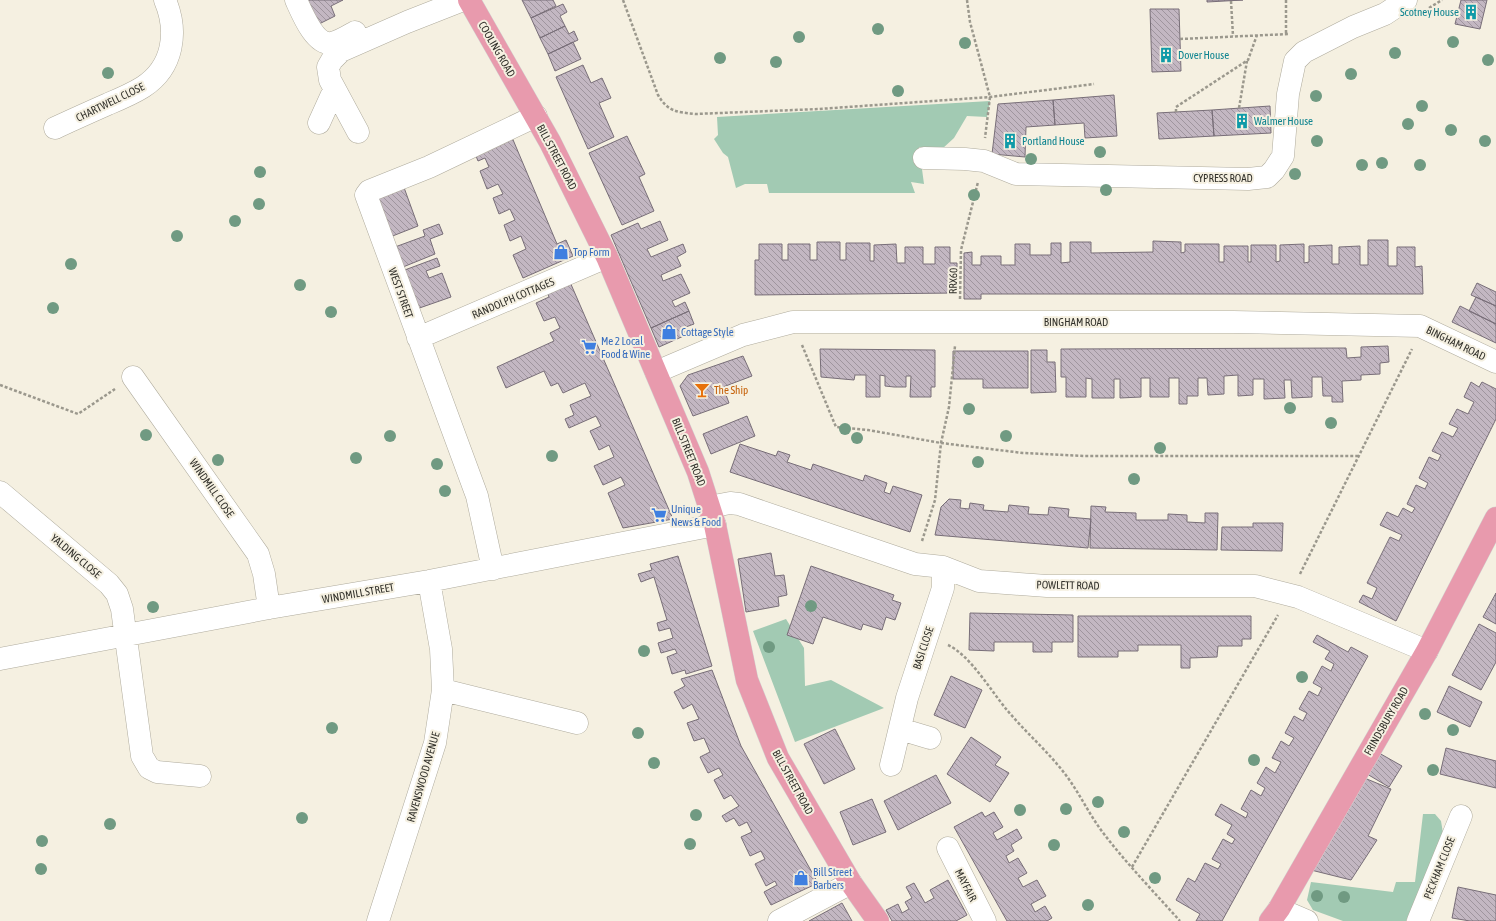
<svg xmlns="http://www.w3.org/2000/svg" width="1496" height="921" viewBox="0 0 1496 921" font-family="'Asap Condensed',sans-serif">
<style>
.green{fill:#a2cab3}
.building{fill:url(#building-back-hatch);stroke:#786e78}
.lines{fill:none;stroke-linecap:round;stroke-linejoin:round}
.minor-casing{stroke:#afab9d;stroke-width:23}
.major-casing{stroke:#d2d2d0;stroke-width:23}
.path{stroke:#9b988d;stroke-width:2.5;stroke-dasharray:3 2;stroke-linecap:butt}
.minor{stroke:#fff;stroke-width:22}
.major{stroke:#e89aad;stroke-width:22}
.tree{fill:#709a82}
.labels{text-anchor:middle;stroke-width:4;stroke-linejoin:round;paint-order:stroke}
.culture-label{font-size:11px;fill:#0d838f;stroke:#f5f0e1;text-anchor:start}
.street-label{font-size:11px;fill:#32312b;stroke:#f5f0e1}
.shop-label{font-size:11px;fill:#366cbe;stroke:#f5f0e1;text-anchor:start}
.food-label{font-size:11px;fill:#c56008;stroke:#f5f0e1;text-anchor:start}
</style>
<defs>
<pattern id="building-back-hatch" width="6" height="6" patternUnits="userSpaceOnUse"><rect width="6" height="6" fill="#c3b7c2"/><path d="M-1 5l2 2M0 0l6 6M5-1l2 2" fill="none" stroke="#9f959e"/></pattern>
</defs>
<rect width="100%" height="100%" fill="#f5f0e1"/>
<path class="green" d="M990 101 987 117 967 116 954 138 942 149 919 147 924 184 911 182 915 193H769L767 184H745L736 188 728 157 723 153 714 139 718 135 717 117Z
M786 619 804 648 805 686 831 680 884 708 795 742 753 631Z
M1423 814H1435L1441 821 1443 833 1419 895 1406 921H1343L1313 910 1307 900 1311 882 1393 892 1396 882H1415Z"/>
<path class="building" d="M310 0H343L331 6 335 16 311 28 299 5Z
M522 0H553L556 6 531 18Z
M1207 0H1243L1207 2Z
M1461 0H1487L1480 29 1455 24Z
M563 4 567 12 560 16 565 26 540 38 531 18Z
M1150 9H1179L1181 71 1152 72Z
M565 26 569 34 574 31 578 40 548 54 540 38Z
M573 42 581 59 555 71 548 54Z
M583 65 591 83 602 78 611 98 599 103 614 137 588 149 556 77Z
M1114 95 1117 136 1085 138 1084 123 1055 125 1053 100Z
M1053 100 1055 125 1026 127 1025 157 992 154 998 104Z
M1270 106 1271 133 1214 136 1212 110Z
M1212 110 1214 136 1159 139 1157 113Z
M511 135 557 244 566 240 573 256 523 278 513 255 526 249 521 236 510 241 504 225 515 220 510 209 499 214 493 198 503 194 498 184 487 189 480 171 489 167 485 158 478 161 474 151Z
M627 136 645 174 639 177 654 211 622 225 589 153Z
M402 182 418 226 390 237 375 192Z
M660 221 668 240 647 249 651 257 683 244 686 252 677 257 681 266 661 275 663 281 681 274 690 293 672 301 675 307 685 302 689 311 651 328 611 235 638 223 641 229Z
M439 224 443 234 430 239 435 254 403 267 395 247 425 236 423 230Z
M1368 240H1388V266H1397V247H1415V267L1422 266 1423 294H981V299H964V253L972 252V265H981V256H1001V265H1015V244H1030V255H1051V243H1061V263L1070 262V242H1091V253L1153 252V241L1181 242V253L1185 252V244H1219V262H1224V246H1248V262H1251V245H1276V262L1280 261V245L1304 244V263L1309 262V246L1332 245V264H1339V247L1360 246V265H1368Z
M817 242H840V260H846V243H870V261H874V245L896 244 897 263H905V247H923V264H935V247H950V263H957V293L755 295V260H759V244H782V260H788V244H810V260H817Z
M437 258 440 266 426 271 429 278 442 273 451 297 408 312 394 274Z
M570 282 673 519 623 528 608 493 625 485 621 477 603 485 594 466 614 457 609 445 599 450 590 431 601 426 596 416 569 428 565 419 574 415 570 405 591 396 585 383 563 393 558 383 551 386 544 371 506 388 497 367 554 341 550 333 560 328 555 317 544 321 536 303 549 297 547 292Z
M1477 283 1496 292V306L1471 295Z
M1476 297 1496 306V324L1469 311Z
M1460 306 1496 324V343L1452 322Z
M689 311 694 324 683 328 686 335 659 347 651 328Z
M1388 346 1389 362 1380 363V374L1361 375V380L1342 381 1343 402H1332V396H1323L1322 377H1312V397L1292 398 1291 380H1284L1285 398 1264 399V379H1253V395L1238 396V375L1224 376V394L1208 395 1207 378H1198V396H1187V404H1179V378H1169V397H1150V378H1141V397L1120 398V379H1114V398H1092V379L1086 378V397H1066V377H1061V349L1346 348 1347 358 1361 357V347Z
M820 349 935 350V387H931V397H910L911 376H906V387H894L885 386V376L880 375V397H866V375H855L854 380 821 377Z
M1031 350H1047V362H1055L1056 392 1031 393Z
M953 351H1028V388H983V379H953Z
M743 356 752 376 723 387 729 403 693 416 680 386 688 375Z
M1471 382 1479 387 1482 382 1496 389V419L1396 621 1359 602 1363 595 1372 599 1377 588 1367 583 1390 537 1399 541 1402 535 1380 525 1387 512 1398 517 1403 508 1412 513 1415 508 1407 504 1416 485 1425 489 1428 483 1419 478 1429 457 1438 461 1441 455 1432 451 1442 432 1453 437 1458 428 1449 424 1457 409 1468 414 1474 402 1464 397Z
M747 416 755 436 711 454 703 434Z
M740 444 776 456 778 451 790 455 787 462 811 470 813 464 863 481 865 475 887 483 884 492 890 494 893 486 922 495 910 532 730 472Z
M949 499 961 500 960 508 969 509 970 503 984 505 983 510 1008 512 1009 505 1029 507 1028 514 1048 515 1049 507 1069 509 1068 517 1091 519 1088 548 935 535 941 507Z
M1091 506 1106 507 1105 512 1136 513V520H1168V514L1187 515V522L1205 523V513H1218L1217 550 1090 548Z
M1253 523H1283L1282 551 1221 550 1222 527H1253Z
M771 553 775 576 784 575 787 595 778 597 779 606 746 612 738 559Z
M678 556 712 666 686 674 685 670 672 674 667 657 677 653 675 649 661 653 658 643 673 638 670 628 659 631 657 623 667 620 654 577 641 582 638 574 652 570 650 564Z
M811 566 894 595 892 600 901 603 895 620 886 617 882 630 863 624 861 630 823 617 813 644 787 635Z
M1496 593V624L1483 617Z
M970 613 1073 615V642H1052V652H1033V642H994V651L969 650Z
M1078 616H1251V639H1242V646H1218L1217 657 1190 658V668H1181V645H1138V651H1118V657H1078Z
M1479 624 1496 633V662L1481 690 1452 675Z
M1317 635 1348 652 1351 647 1368 656 1222 921H1196L1200 914 1176 900 1188 878 1195 882 1205 863 1218 869 1221 864 1212 859 1223 839 1232 844 1235 839 1227 834 1232 825 1215 815 1221 804 1246 818 1248 813 1241 809 1251 790 1261 796 1265 788 1257 783 1266 767 1275 773 1281 762 1272 758 1281 741 1289 746 1294 738 1285 733 1294 716 1303 721 1307 713 1299 709 1309 691 1318 696 1322 688 1313 683 1322 666 1331 671 1334 664 1325 659 1330 651 1313 642Z
M712 670 741 746 818 883 771 905 764 892 777 885 775 881 766 886 755 864 765 859 761 851 750 856 741 837 752 832 747 822 739 826 734 818 726 822 722 816 739 806 731 795 724 799 714 780 723 775 719 768 708 773 700 757 710 752 704 738 694 741 687 723 699 719 692 704 683 709 674 692 685 686 681 679Z
M951 676 982 690 965 728 934 715Z
M1449 686 1482 702 1470 727 1437 712Z
M835 729 855 769 824 784 804 744Z
M971 737 1001 757 995 765 1009 773 990 802 947 774Z
M1446 748 1496 761V788L1440 774Z
M1379 753 1402 766 1389 787 1367 774Z
M936 775 951 803 898 830 884 801Z
M1362 777 1391 789 1368 836 1377 840 1351 880 1311 870Z
M872 799 886 832 853 845 840 812Z
M982 812 985 817 994 812 1003 827 993 833 997 840 1017 829 1022 838 1011 845 1014 851 1006 856 1009 863 1018 858 1027 873 1018 878 1023 887 1037 880 1046 896 1031 904 1035 912 1045 906 1052 918 1047 921H1007L954 827Z
M948 880 967 915 956 921H892L886 910 898 904 902 913 909 909 905 902 912 898 906 887 914 883 925 903 934 898 930 890Z
M1458 887 1496 895V921H1470L1452 918Z
M842 903 852 921H809Z"/>
<g class="lines">
<defs>
<path id="minor" d="M296 0C302 13 315 46 332 43 340 41 348 36 355 32
M319 123 334 90
M55 128C72 120 90 112 108 104 120 99 132 94 143 87 174 67 178 31 165 0
M358 132 330 80 328 67 332 60 341 51 407 22 463 0
M924 158 965 159 984 161 1016 174 1248 179 1267 177 1274 170 1283 156 1288 94 1295 61 1304 52 1353 27 1385 14 1406 0
M418 338 607 257
M656 372 743 335 793 322H1233L1420 326 1496 362
M133 377 258 554 264 574 269 608
M0 492 109 584 117 594 122 609 142 756 149 768 157 772 200 776
M709 507 730 503 739 504 915 564 943 567 979 581 1047 586H1255L1298 597 1427 651
M493 569 477 496 366 195 369 191 429 167 536 116
M0 659 269 608 429 581 715 525
M443 690 577 723
M900 729 930 738
M891 765 907 698 943 588V567
M948 848 985 921
M1279 909 1307 921
M378 921 435 743 443 690 441 649 429 581
M779 921 851 883
M1418 921 1461 816"/>
<path id="major" d="M469 0 550 142 607 257 698 472 715 525 747 680 778 758 851 883 878 921
M1270 921 1279 909 1427 651 1496 518"/>
</defs>
<use href="#minor" class="minor-casing"/>
<use href="#major" class="major-casing"/>
<path class="path" d="M623 0 658 95C668 112 677 112 695 114L819 109 990 97 1094 84
M967 0 970 22 990 97 985 138
M1286 0V34
M1231 1 1233 36
M1429 8 1442 0
M1180 39 1289 34
M1239 108 1247 61
M1176 112V107L1248 60 1257 35
M960 299 961 250 978 182
M802 345 836 427 868 430 941 443 1023 453 1085 456H1359
M0 385 78 414 115 389
M922 541 935 500 941 443 949 407 955 346
M1300 574 1412 349
M948 645C970 655 991 691 1007 710 1026 733 1050 753 1068 778 1081 796 1090 816 1104 834 1127 864 1154 892 1180 921
M1132 867 1278 615"/>
<use href="#minor" class="minor"/>
<use href="#major" class="major"/>
</g>
<g class="tree">
<circle cx="878" cy="29" r="6"/>
<circle cx="799" cy="37" r="6"/>
<circle cx="1453" cy="42" r="6"/>
<circle cx="965" cy="43" r="6"/>
<circle cx="1395" cy="53" r="6"/>
<circle cx="720" cy="58" r="6"/>
<circle cx="1488" cy="60" r="6"/>
<circle cx="776" cy="62" r="6"/>
<circle cx="108" cy="73" r="6"/>
<circle cx="1351" cy="74" r="6"/>
<circle cx="898" cy="91" r="6"/>
<circle cx="1316" cy="96" r="6"/>
<circle cx="1422" cy="106" r="6"/>
<circle cx="1408" cy="124" r="6"/>
<circle cx="1451" cy="130" r="6"/>
<circle cx="1317" cy="141" r="6"/>
<circle cx="1485" cy="141" r="6"/>
<circle cx="1100" cy="152" r="6"/>
<circle cx="1031" cy="159" r="6"/>
<circle cx="1382" cy="163" r="6"/>
<circle cx="1362" cy="165" r="6"/>
<circle cx="1420" cy="165" r="6"/>
<circle cx="260" cy="172" r="6"/>
<circle cx="1295" cy="174" r="6"/>
<circle cx="1106" cy="190" r="6"/>
<circle cx="974" cy="195" r="6"/>
<circle cx="259" cy="204" r="6"/>
<circle cx="235" cy="221" r="6"/>
<circle cx="177" cy="236" r="6"/>
<circle cx="71" cy="264" r="6"/>
<circle cx="300" cy="285" r="6"/>
<circle cx="53" cy="308" r="6"/>
<circle cx="331" cy="312" r="6"/>
<circle cx="1290" cy="408" r="6"/>
<circle cx="969" cy="409" r="6"/>
<circle cx="1331" cy="423" r="6"/>
<circle cx="845" cy="429" r="6"/>
<circle cx="146" cy="435" r="6"/>
<circle cx="390" cy="436" r="6"/>
<circle cx="1006" cy="436" r="6"/>
<circle cx="857" cy="438" r="6"/>
<circle cx="1160" cy="448" r="6"/>
<circle cx="552" cy="456" r="6"/>
<circle cx="356" cy="458" r="6"/>
<circle cx="218" cy="460" r="6"/>
<circle cx="978" cy="462" r="6"/>
<circle cx="437" cy="464" r="6"/>
<circle cx="1134" cy="479" r="6"/>
<circle cx="445" cy="491" r="6"/>
<circle cx="811" cy="606" r="6"/>
<circle cx="153" cy="607" r="6"/>
<circle cx="769" cy="647" r="6"/>
<circle cx="644" cy="651" r="6"/>
<circle cx="1302" cy="677" r="6"/>
<circle cx="1425" cy="714" r="6"/>
<circle cx="332" cy="728" r="6"/>
<circle cx="1453" cy="730" r="6"/>
<circle cx="638" cy="733" r="6"/>
<circle cx="1254" cy="760" r="6"/>
<circle cx="654" cy="763" r="6"/>
<circle cx="1433" cy="770" r="6"/>
<circle cx="1098" cy="802" r="6"/>
<circle cx="1066" cy="809" r="6"/>
<circle cx="1020" cy="810" r="6"/>
<circle cx="696" cy="815" r="6"/>
<circle cx="302" cy="818" r="6"/>
<circle cx="110" cy="824" r="6"/>
<circle cx="1124" cy="832" r="6"/>
<circle cx="42" cy="841" r="6"/>
<circle cx="690" cy="844" r="6"/>
<circle cx="1054" cy="845" r="6"/>
<circle cx="41" cy="869" r="6"/>
<circle cx="1155" cy="878" r="6"/>
<circle cx="1317" cy="896" r="6"/>
<circle cx="1344" cy="897" r="6"/>
<circle cx="1088" cy="905" r="6"/>
</g>
<defs>
<symbol id="building-bare" viewBox="-9 -9 18 18"><path d="M-4-6H4V6H1V3H-1V6H-4ZM-2.5-4.3h1.7v1.8h-1.7ZM.8-4.3h1.7v1.8H.8ZM-2.5-1h1.7V.8h-1.7ZM.8-1h1.7V.8H.8Z" fill="#0f9aa8" stroke="#f5f0e1" stroke-width="2.5" paint-order="stroke"/></symbol>
<symbol id="shop-bare" viewBox="-9 -9 18 18"><path d="M-5-2.5h2.3a2.7 3.5 0 0 1 5.4 0H5L5.5 6h-11ZM-1.5-2.5h3a1.5 2.3 0 0 0-3 0Z" fill="#3f7fe0" stroke="#f5f0e1" stroke-width="2.5" paint-order="stroke"/></symbol>
<symbol id="supermarket-bare" viewBox="-9 -9 18 18"><path d="M-6-5.5h2.5l.6 2H6L4.5 2H-2.5L-4.4-4H-6ZM-1.5 3.2a1.3 1.3 0 1 0 .1 0ZM3 3.2a1.3 1.3 0 1 0 .1 0Z" fill="#3f7fe0" stroke="#f5f0e1" stroke-width="2.5" paint-order="stroke"/></symbol>
<symbol id="bar-bare" viewBox="-9 -9 18 18"><path d="M-6-5H6L.8 .8V4.5H3.5V6h-7V4.5H-.8V.8Z" fill="#e8710a" stroke="#f5f0e1" stroke-width="2.5" paint-order="stroke"/></symbol>
</defs>
<g fill-rule="evenodd">
<use href="#building-bare" x="1460" y="1" width="22" height="22"/>
<use href="#building-bare" x="1155" y="44" width="22" height="22"/>
<use href="#building-bare" x="1231" y="110" width="22" height="22"/>
<use href="#building-bare" x="999" y="130" width="22" height="22"/>
<use href="#shop-bare" x="550" y="241" width="22" height="22"/>
<use href="#shop-bare" x="658" y="321" width="22" height="22"/>
<use href="#supermarket-bare" x="578" y="336" width="22" height="22"/>
<use href="#bar-bare" x="691" y="379" width="22" height="22"/>
<use href="#supermarket-bare" x="648" y="504" width="22" height="22"/>
<use href="#shop-bare" x="790" y="867" width="22" height="22"/>
</g>
<g class="labels">
<g class="culture-label">
<text x="1459" y="16" text-anchor="end">Scotney House</text>
<text x="1178" y="59">Dover House</text>
<text x="1254" y="125">Walmer House</text>
<text x="1022" y="145">Portland House</text>
</g>
<g class="street-label">
<text transform="translate(497 49) rotate(60)" y="4">COOLING ROAD</text>
<text transform="translate(110 102) rotate(-26)" y="4">CHARTWELL CLOSE</text>
<text transform="translate(557 157) rotate(62)" y="4">BILL STREET ROAD</text>
<text x="1223" y="182">CYPRESS ROAD</text>
<text transform="translate(953 281) rotate(-89)" y="4">RRX60</text>
<text transform="translate(401 293) rotate(70)" y="4">WEST STREET</text>
<text transform="translate(513 298) rotate(-23)" y="4">RANDOLPH COTTAGES</text>
<text x="1076" y="326">BINGHAM ROAD</text>
<text transform="translate(1456 343) rotate(26)" y="4">BINGHAM ROAD</text>
<text transform="translate(689 452) rotate(68)" y="4">BILL STREET ROAD</text>
<text transform="translate(212 488) rotate(55)" y="4">WINDMILL CLOSE</text>
<text transform="translate(76 556) rotate(40)" y="4">YALDING CLOSE</text>
<text transform="translate(1068 585) rotate(1)" y="4">POWLETT ROAD</text>
<text transform="translate(358 593) rotate(-10)" y="4">WINDMILL STREET</text>
<text transform="translate(923 648) rotate(-72)" y="4">BASI CLOSE</text>
<text transform="translate(1386 721) rotate(-60)" y="4">FRINDSBURY ROAD</text>
<text transform="translate(423 777) rotate(-74)" y="4">RAVENSWOOD AVENUE</text>
<text transform="translate(793 782) rotate(61)" y="4">BILL STREET ROAD</text>
<text transform="translate(1439 868) rotate(-68)" y="4">PECKHAM CLOSE</text>
<text transform="translate(966 885) rotate(63)" y="4">MAYFAIR</text>
</g>
<g class="shop-label">
<text x="573" y="256">Top Form</text>
<text x="681" y="336">Cottage Style</text>
<text x="601" y="345">Me 2 Local<tspan x="601" dy="13">Food &amp; Wine</tspan></text>
<text x="671" y="513">Unique<tspan x="671" dy="13">News &amp; Food</tspan></text>
<text x="813" y="876">Bill Street<tspan x="813" dy="13">Barbers</tspan></text>
</g>
<g class="food-label">
<text x="714" y="394">The Ship</text>
</g>
</g>
</svg>
